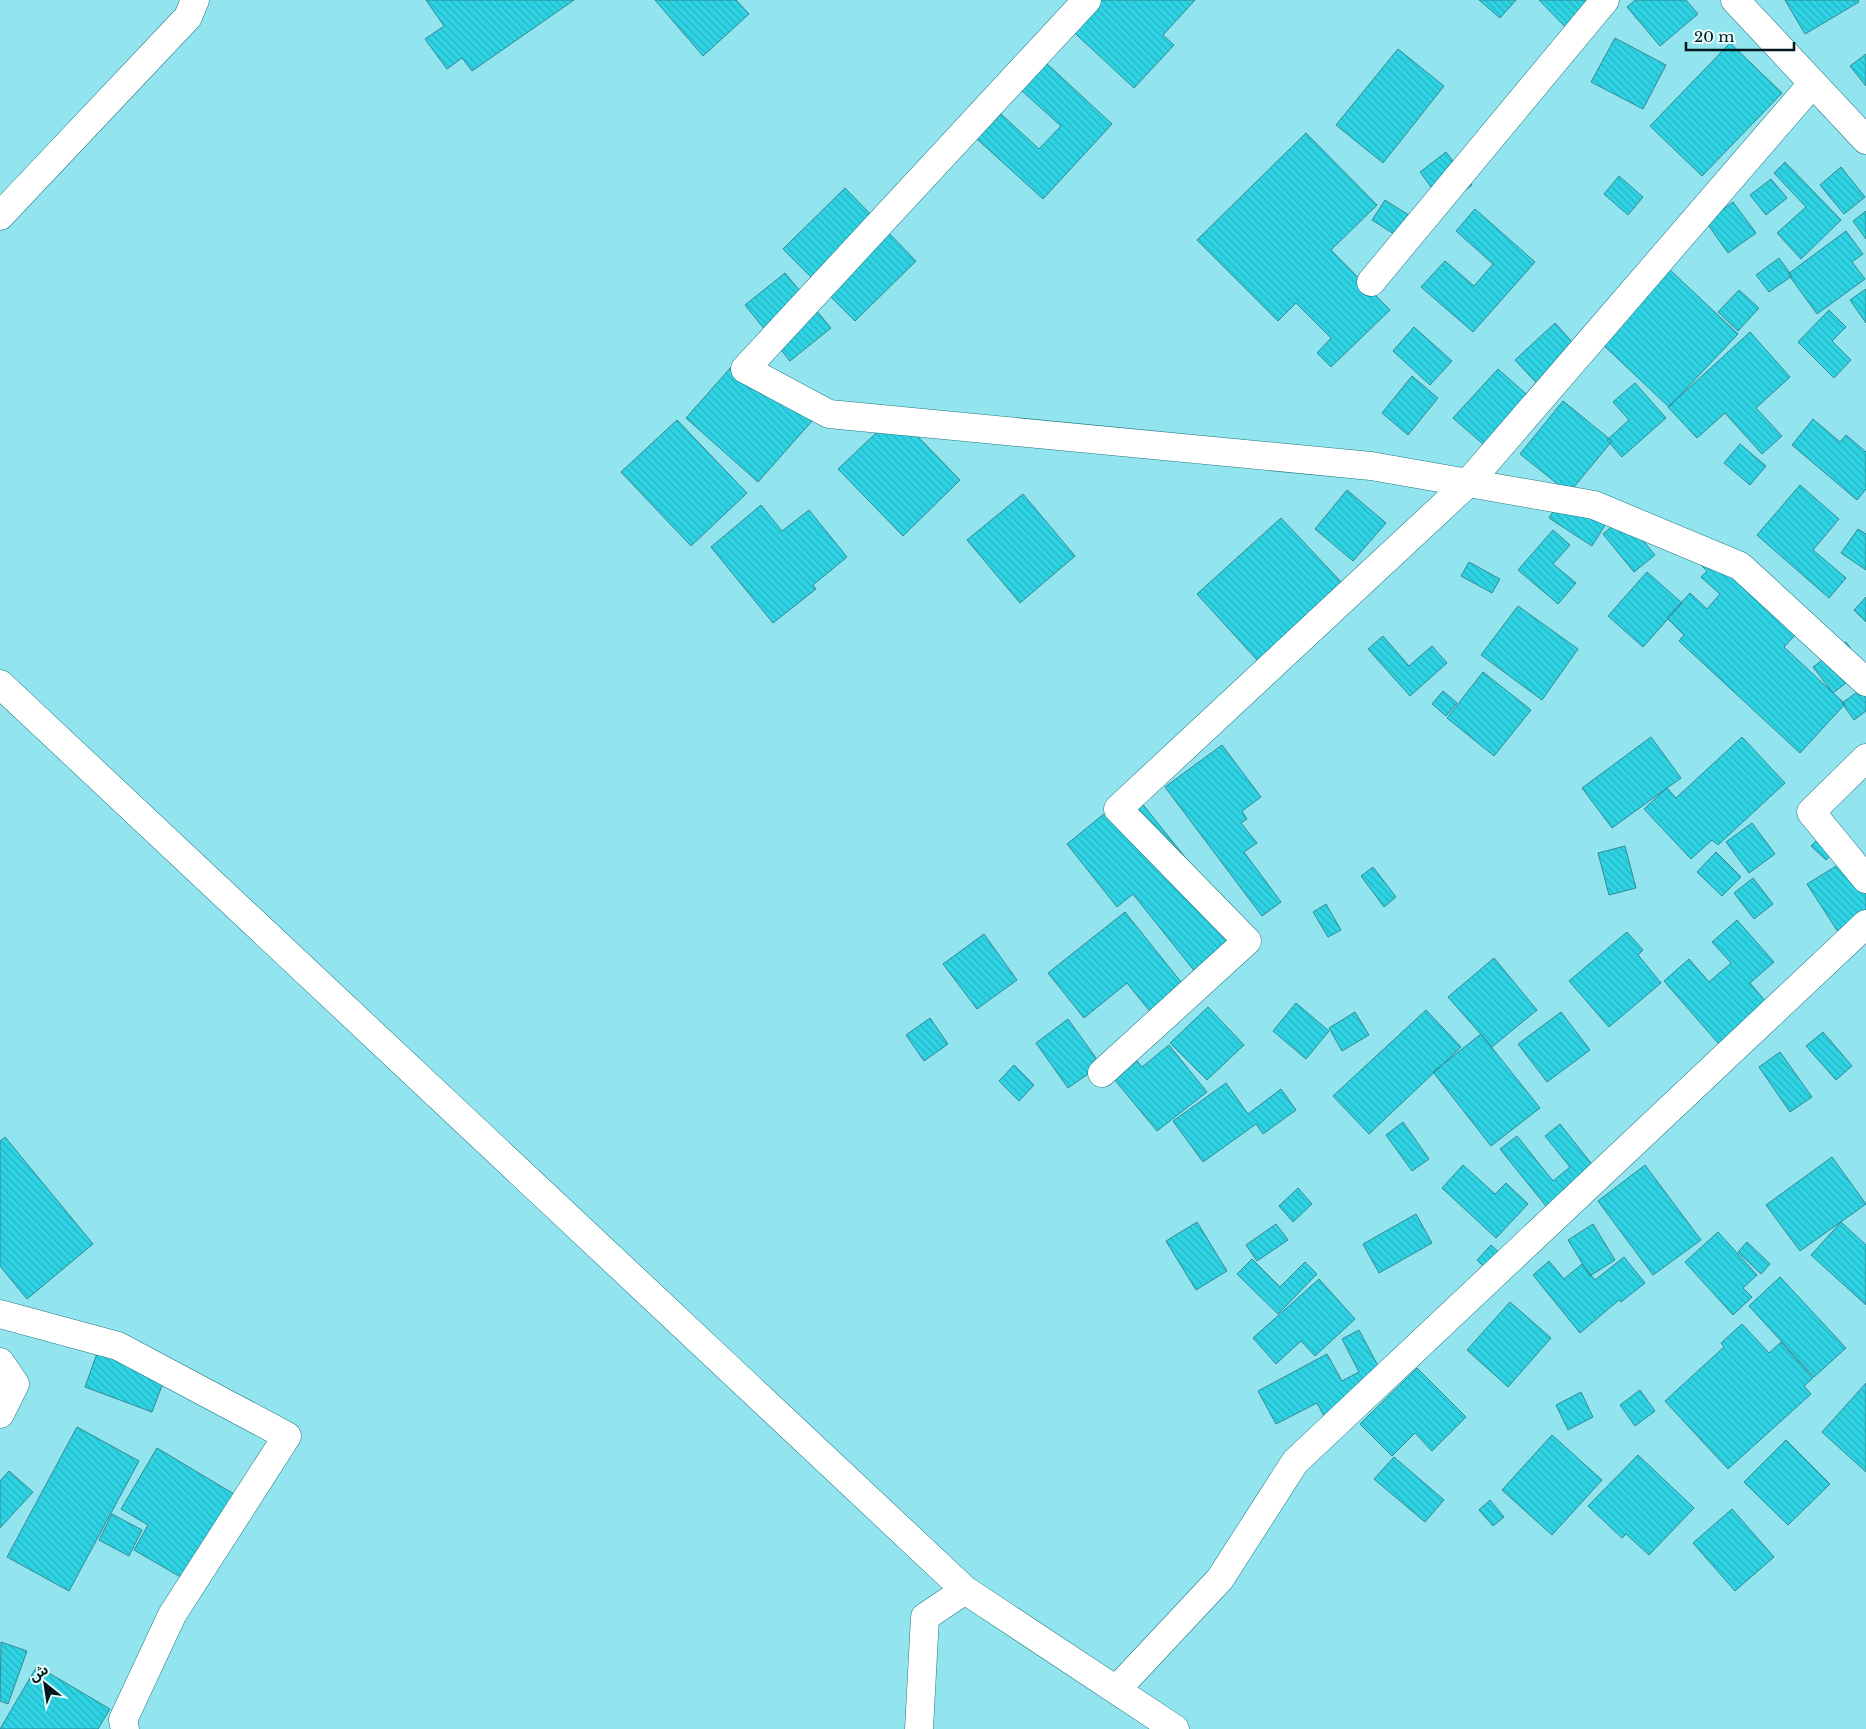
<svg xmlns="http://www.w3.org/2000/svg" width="1866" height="1729" viewBox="0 0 1866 1729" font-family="'Libre Baskerville','Noto Sans Arabic',serif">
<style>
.building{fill:url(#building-back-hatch);stroke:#358a94}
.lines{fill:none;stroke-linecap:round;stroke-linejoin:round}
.minor-casing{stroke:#207983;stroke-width:29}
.minor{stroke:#fff;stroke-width:28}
</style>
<defs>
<pattern id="building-back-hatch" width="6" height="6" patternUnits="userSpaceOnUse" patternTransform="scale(1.25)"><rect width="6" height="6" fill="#2ed3e4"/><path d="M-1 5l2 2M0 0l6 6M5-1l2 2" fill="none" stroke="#27b5c3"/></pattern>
</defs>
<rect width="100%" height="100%" fill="#92e5ef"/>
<path class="building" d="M426 0H574L472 71 462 58 447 69 425 39 444 26Z
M655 0H736L749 14 703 56Z
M1088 0H1195L1163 35 1174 45 1134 88 1065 24Z
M1479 0H1516L1500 18Z
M1539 0H1607L1572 34Z
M1635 0H1686L1698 14 1660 46 1627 7Z
M1785 0H1858L1859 2 1805 34Z
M1615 38 1666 65 1643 109 1591 82Z
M1730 43 1782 93 1702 176 1650 126Z
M1398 49 1444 86 1383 163 1336 125Z
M1866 54V86L1850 66Z
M1046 63 1112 124 1043 199 977 139 1001 114 1039 149 1061 126 1021 90Z
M1306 133 1377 205 1331 250 1390 310 1331 367 1317 353 1331 338 1296 303 1278 321 1197 240Z
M1446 152 1472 185 1445 206 1420 172Z
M1785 162 1841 220 1801 259 1777 233 1806 207 1774 173Z
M1841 167 1865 197 1844 214 1820 185Z
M1619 176 1643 197 1628 215 1604 194Z
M1771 179 1787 198 1766 215 1750 195Z
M845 188 916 261 855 321 783 249Z
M1385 200 1421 223 1408 243 1372 220Z
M1733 202 1756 233 1728 253 1706 222Z
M1475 209 1535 262 1473 332 1421 287 1445 261 1474 286 1493 264 1456 231Z
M1866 211V239L1853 221Z
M1846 231 1863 254 1852 262 1865 279 1817 314 1788 274Z
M1779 258 1792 276 1769 292 1756 275Z
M1668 268 1738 334 1669 407 1599 341Z
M785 273 831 328 790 361 745 305Z
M1866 289V323L1850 300Z
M1739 290 1759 308 1738 331 1718 312Z
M1829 310 1846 327 1832 341 1851 360 1834 378 1798 342Z
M1555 323 1583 354 1544 391 1515 360Z
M1414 327 1452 361 1430 385 1393 351Z
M1750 332 1790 377 1756 408 1782 436 1762 454 1725 413 1697 438 1668 407Z
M740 357 812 421 758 482 686 418Z
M1498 369 1543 409 1499 458 1453 418Z
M1412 376 1438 398 1408 435 1382 413Z
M1635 383 1666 418 1622 457 1607 440 1629 420 1613 402Z
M1563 401 1612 441 1569 493 1520 454Z
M896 414 960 480 903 536 838 469Z
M1813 419 1840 442 1846 435 1866 452V489L1857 500 1792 445Z
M677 420 747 493 691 546 621 472Z
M1740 444 1766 466 1750 485 1724 463Z
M1800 485 1839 519 1813 550 1846 578 1829 598 1757 535Z
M1347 490 1386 523 1353 561 1315 529Z
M1023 494 1075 556 1020 603 967 540Z
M1564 494 1607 522 1592 546 1549 518Z
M761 505 782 531 809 510 847 557 813 585 816 589 773 623 711 547Z
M1623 517 1655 555 1634 572 1603 534Z
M1281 518 1343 584 1258 661 1197 594Z
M1858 529 1866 534V570L1841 553Z
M1553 530 1570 545 1553 564 1576 583 1558 604 1518 570Z
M1685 549 1772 595 1796 634 1784 647 1845 704 1800 753 1679 641 1684 635 1667 618 1690 593 1707 609 1720 594 1701 577 1707 571Z
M1469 562 1500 579 1492 593 1461 576Z
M1647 572 1682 603 1643 647 1608 616Z
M1866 597V622L1854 610Z
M1518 606 1578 649 1542 700 1481 655Z
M1383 636 1409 666 1432 646 1447 663 1410 696 1368 649Z
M1846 642 1865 668 1833 693 1813 667Z
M1483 672 1531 710 1494 756 1447 718Z
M1860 690 1866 699V711L1854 720 1842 703Z
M1443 691 1457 703 1446 716 1432 704Z
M1651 737 1681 778 1612 828 1582 788Z
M1742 737 1785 783 1718 845 1712 840 1691 859 1644 809 1667 788 1676 798Z
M1222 745 1261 797 1242 811 1247 819 1241 823 1257 843 1244 852 1281 902 1262 916 1165 787Z
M1132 791 1246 933 1196 973 1133 894 1117 907 1067 844Z
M1752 823 1775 854 1749 873 1726 842Z
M1827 830 1842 844 1826 860 1811 846Z
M1625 846 1636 888 1609 895 1598 853Z
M1716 852 1741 877 1722 896 1697 872Z
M1846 860 1866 892V918L1840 935 1807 884Z
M1373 867 1396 897 1384 907 1361 876Z
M1753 878 1773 904 1754 919 1734 893Z
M1326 904 1341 930 1328 937 1313 912Z
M1125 912 1185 987 1152 1014 1127 983 1084 1018 1048 973Z
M1737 920 1774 962 1750 983 1773 1010 1725 1051 1664 981 1689 959 1709 982 1731 963 1712 942Z
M1627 932 1643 950 1638 955 1661 983 1609 1027 1569 981Z
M984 934 1017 980 977 1009 943 964Z
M1494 958 1537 1010 1492 1047 1448 997Z
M1296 1003 1329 1031 1306 1059 1273 1031Z
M1208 1007 1244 1045 1207 1080 1170 1043Z
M1426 1010 1461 1047 1369 1134 1333 1096Z
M1355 1012 1369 1035 1342 1051 1329 1028Z
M1561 1012 1590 1050 1547 1082 1518 1044Z
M930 1018 948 1044 924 1061 906 1035Z
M1068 1019 1101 1065 1068 1088 1036 1043Z
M1823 1032 1852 1066 1836 1080 1806 1046Z
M1481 1034 1540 1108 1491 1146 1433 1072Z
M1169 1045 1207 1092 1157 1131 1114 1079 1137 1061 1142 1067Z
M1780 1052 1812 1097 1790 1112 1759 1067Z
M1014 1065 1034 1085 1019 1101 999 1081Z
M1226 1083 1248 1114 1281 1089 1296 1110 1263 1134 1256 1124 1203 1162 1173 1121Z
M1403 1122 1429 1159 1412 1171 1386 1135Z
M1560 1124 1598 1172 1550 1211 1500 1149 1517 1136 1553 1181 1570 1167 1545 1136Z
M5 1137 93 1244 27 1299 0 1266V1141Z
M1832 1157 1866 1204 1800 1251 1766 1205Z
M1463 1165 1495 1194 1506 1183 1528 1204 1496 1238 1442 1188Z
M1645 1165 1701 1240 1653 1275 1598 1201Z
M1298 1188 1312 1204 1293 1222 1279 1206Z
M1416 1214 1432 1243 1379 1273 1363 1244Z
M1197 1222 1227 1271 1196 1290 1166 1241Z
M1841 1222 1866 1245V1305L1811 1255Z
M1276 1224 1288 1240 1257 1261 1246 1245Z
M1593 1224 1615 1260 1590 1276 1568 1240Z
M1718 1232 1757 1275 1743 1288 1752 1297 1733 1315 1685 1262Z
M1747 1242 1770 1264 1761 1274 1738 1252Z
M1491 1245 1508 1261 1494 1276 1477 1260Z
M1624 1257 1645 1283 1621 1302 1619 1300 1580 1333 1533 1275 1549 1261 1564 1279 1582 1264 1595 1280Z
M1252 1259 1280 1287 1305 1262 1317 1274 1278 1314 1237 1274Z
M1780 1277 1846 1348 1814 1377 1749 1306Z
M1319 1279 1355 1319 1315 1356 1301 1341 1276 1364 1253 1338Z
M1510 1302 1551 1338 1508 1387 1467 1350Z
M1742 1324 1769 1353 1781 1342 1813 1378 1804 1386 1811 1394 1728 1469 1665 1401 1724 1347 1721 1343Z
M1359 1330 1385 1379 1329 1425 1317 1403 1276 1424 1258 1391 1327 1354 1342 1381 1359 1372 1342 1339Z
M100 1345 168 1370 152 1412 85 1387Z
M1417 1368 1466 1417 1432 1451 1415 1433 1392 1456 1360 1424Z
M1866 1383V1472L1822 1432Z
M1640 1390 1655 1411 1635 1426 1620 1405Z
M1581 1392 1593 1417 1568 1430 1556 1405Z
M77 1427 139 1461 69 1591 7 1557Z
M1552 1435 1602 1480 1552 1535 1502 1490Z
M1786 1440 1830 1484 1788 1525 1744 1482Z
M157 1448 234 1494 184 1579 134 1550 148 1525 121 1509Z
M1638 1455 1694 1508 1649 1555 1626 1534 1622 1538 1588 1506Z
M1394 1457 1444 1500 1425 1522 1374 1479Z
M9 1471 33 1492 0 1528V1481Z
M1490 1500 1504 1517 1493 1526 1479 1510Z
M1732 1509 1774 1557 1735 1591 1693 1543Z
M112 1514 142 1530 129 1556 99 1540Z
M1 1642 27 1651 8 1704 0 1701Z
M37 1666 110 1709 98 1729H0Z"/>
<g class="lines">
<defs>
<path id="minor" d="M1087 0 745 369 829 414 1371 466 1594 505 1740 566 1866 682
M1735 0 1866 140
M0 216 188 17 195 0
M1371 282 1605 0
M0 684 965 1590 1175 1729
M1866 758 1811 812 1866 879
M1102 1073 1247 941 1118 809 1468 483 1813 83
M0 1314 118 1346 287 1436 172 1615 123 1720 125 1729
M0 1362 15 1384 0 1414
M1117 1689 1220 1579 1295 1462 1866 924
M919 1729 925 1617 965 1590"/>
</defs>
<use href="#minor" class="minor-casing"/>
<use href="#minor" class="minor"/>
</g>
<g transform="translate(45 1684) rotate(330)" stroke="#e4fbfe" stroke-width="4" paint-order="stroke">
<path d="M0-4L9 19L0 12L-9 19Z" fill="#01191c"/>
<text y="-8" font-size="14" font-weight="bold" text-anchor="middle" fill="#01191c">ش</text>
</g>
<path d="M1686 42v8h108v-8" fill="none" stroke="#01191c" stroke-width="2.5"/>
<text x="1694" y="42" font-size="15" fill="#01191c" stroke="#e4fbfe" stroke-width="4" paint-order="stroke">20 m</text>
</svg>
